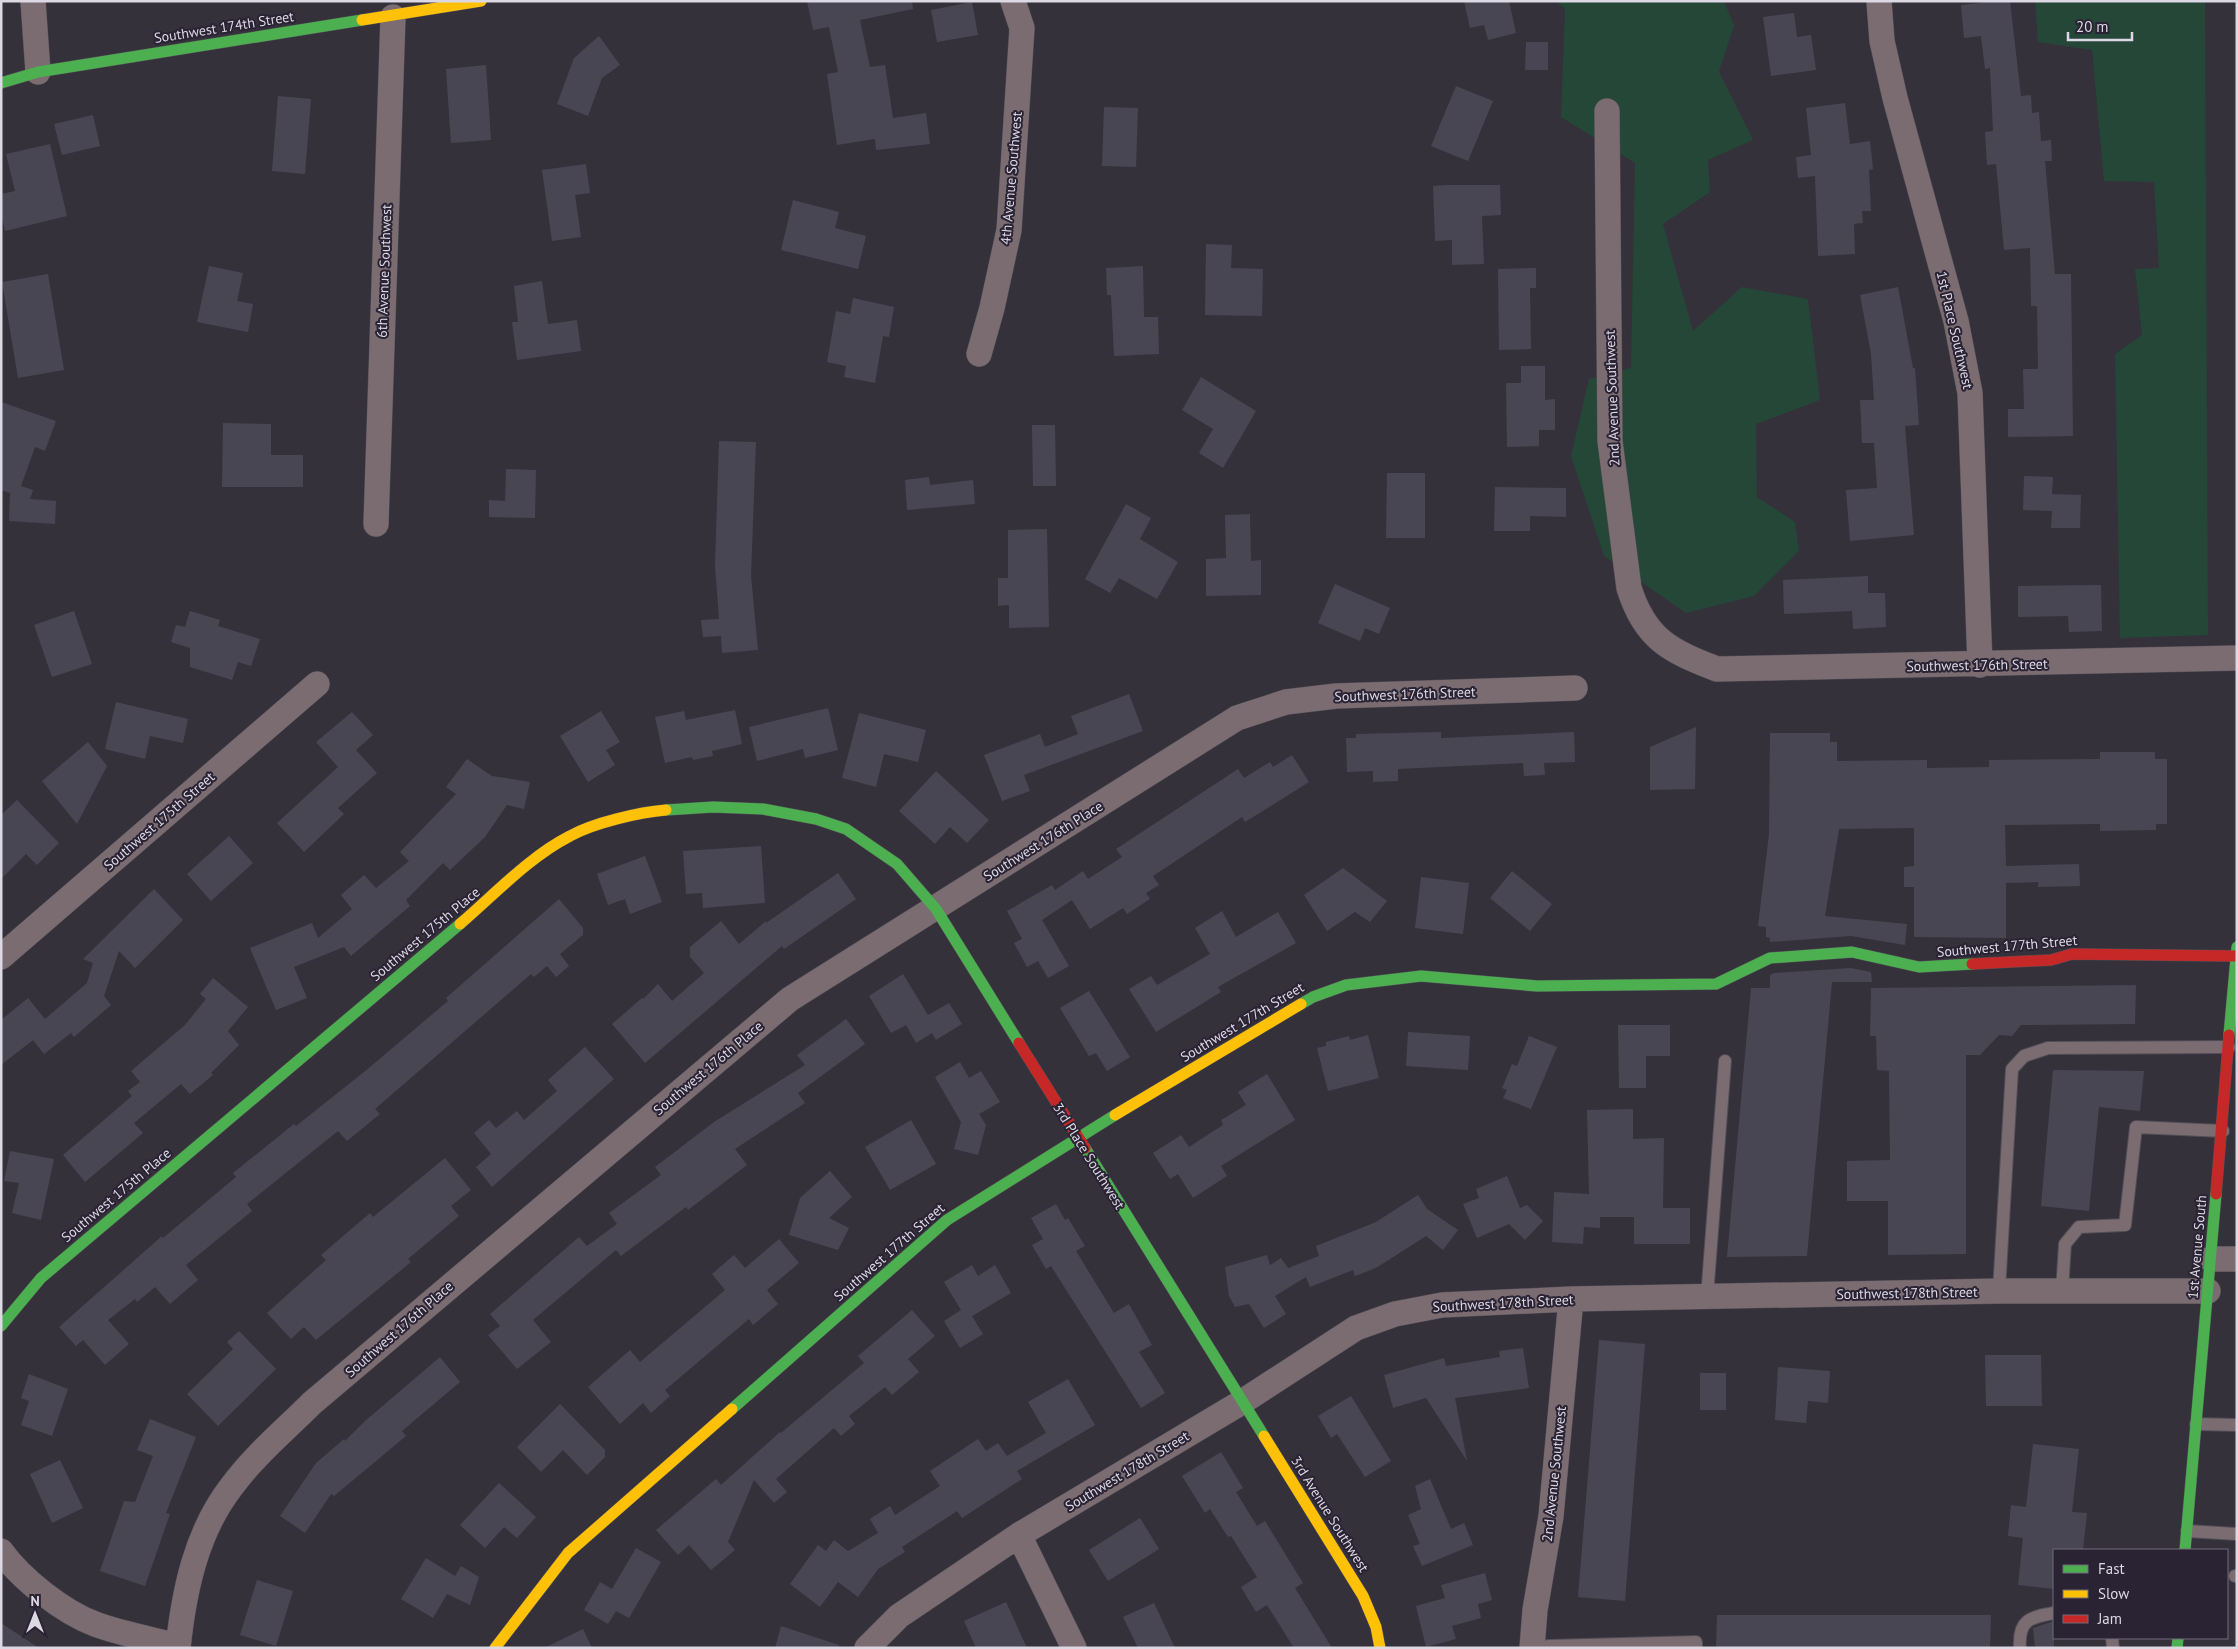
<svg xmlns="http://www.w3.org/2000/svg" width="2238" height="1649" viewBox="0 0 2238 1649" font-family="'PT Sans',sans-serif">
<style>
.green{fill:#244738}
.building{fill:#494654}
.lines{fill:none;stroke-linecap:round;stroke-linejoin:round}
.lane-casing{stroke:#504d55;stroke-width:14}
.street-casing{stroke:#504d55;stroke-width:26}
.fast-casing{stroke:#504d55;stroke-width:12}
.slow-casing{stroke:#504d55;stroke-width:12}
.jam-casing{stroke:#504d55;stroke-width:12}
.lane{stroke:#7a6c71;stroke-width:12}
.street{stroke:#7a6c71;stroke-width:25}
.fast{stroke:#4caf50;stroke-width:11}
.slow{stroke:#ffc107;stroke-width:11}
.jam{stroke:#c62828;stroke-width:11}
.labels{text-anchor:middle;stroke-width:4;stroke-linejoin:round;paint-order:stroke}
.street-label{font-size:14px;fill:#dcd8e4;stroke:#2a2334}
</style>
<rect width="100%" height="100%" fill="#35313b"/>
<path class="green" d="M1555 1H1724L1734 25 1719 72 1753 140 1708 160 1710 192 1663 224 1693 331 1742 287 1808 299 1820 400 1756 424 1757 497 1795 522 1799 551 1754 596 1686 613 1604 556 1571 456 1589 379 1631 368 1635 163 1561 117 1565 8Z
M2035 1H2205L2208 635 2120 638 2115 354 2142 335 2135 269 2159 268 2154 182 2104 181 2092 50 2038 42Z"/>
<path class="building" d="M807 1H912L913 9 860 20 870 67 885 65 893 118 926 113 930 144 876 150 875 139 837 145 827 74 838 72 829 27 813 30Z
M1464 1H1509L1516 33 1488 40 1484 25 1470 28Z
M1995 1H2010L2021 96 2031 95 2032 113 2039 112 2041 141 2051 140 2052 161H2045L2055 274H2071L2073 436 2008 437V409H2024L2023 369H2038L2037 306H2031L2030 248 2004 250 1996 164 1987 165 1985 132 1993 131 1990 68 1985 69 1981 36 1964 38 1961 5Z
M972 2 978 35 937 42 931 10Z
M1794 13 1797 37 1811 35 1816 70 1771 76 1763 17Z
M599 36 620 65 602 78 588 116 557 104 574 58Z
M1526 42H1548V70H1525Z
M486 65 491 140 451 143 446 69Z
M1456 86 1493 101 1468 161 1431 146Z
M278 96 311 99 305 174 272 171Z
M1845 103 1850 144 1870 141 1873 169 1869 170 1871 211H1862L1863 223 1854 224 1855 254 1818 256 1815 176 1798 178 1796 157 1811 155 1806 108Z
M1104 107 1138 108 1136 167 1102 166Z
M93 115 100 146 62 155 54 124Z
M50 144 67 216 5 231 1 214V194L15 191 6 154Z
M586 164 590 193 575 195 581 237 552 241 542 170Z
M1446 185H1500L1501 215 1482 216 1484 264 1452 265V240L1435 241 1433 186Z
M793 200 839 212 835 228 866 236 858 269 781 250Z
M1206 244 1232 245 1231 268 1263 269 1262 316 1205 315Z
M209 266 243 273 237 301 253 304 248 332 197 322Z
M1143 266 1144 317H1158L1159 354 1114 356 1111 295H1107L1106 268Z
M1536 268V288H1530L1531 349 1499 350 1498 269Z
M48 274 64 370 18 378 2 282Z
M542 281 548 324 577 320 581 351 517 360 512 322H518L514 286Z
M1898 287 1913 368H1915L1919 425 1905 426 1914 535 1850 541 1846 490 1877 488 1874 443H1862L1860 400H1874L1871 354 1860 295Z
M853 298 894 307 889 337 883 336 875 383 844 377 846 366 827 362 836 311 850 314Z
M1521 366H1545V400L1555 399V430H1539V446L1507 447 1506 383H1521Z
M1201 377 1256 411 1223 468 1199 453 1213 429 1182 410Z
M1 402 56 421 45 451 35 447 21 486 33 490 30 499 56 501 55 524 9 521 10 493 1 490Z
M223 423 271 424V455H303V487H222Z
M1032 425H1055L1056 486H1033Z
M719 441 756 442 751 576 758 650 722 653 721 636 703 637 701 620 719 619 715 566Z
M506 469 536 470 535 518 489 517V500L505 501Z
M1387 473H1425V538H1386Z
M2024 476 2053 477 2052 494 2081 495 2080 528H2051L2052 511 2023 510Z
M929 477 930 485 973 480 975 504 907 510 905 480Z
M1495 487 1566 488V517L1530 516V531H1494Z
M1126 504 1151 518 1140 539 1178 562 1157 599 1119 578 1110 593 1085 579Z
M1250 514 1251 561 1261 560V595L1206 596V559L1226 558 1225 515Z
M1047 529 1049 627 1009 628V605L998 606V578H1008V530Z
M1868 576V593H1885L1886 627 1853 629 1852 611 1784 614 1783 580Z
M1335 584 1390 608 1379 634 1365 628 1360 641 1318 623Z
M2101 585 2102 631 2069 632 2068 616 2018 617V586Z
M74 611 92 664 52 677 34 625Z
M190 611 220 620 218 626 260 639 251 666 238 662 232 680 190 667V648L171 642 176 625 185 627Z
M1129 694 1143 731 1024 775 1030 791 1002 801 984 755 1040 734 1045 747 1078 734 1071 716Z
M116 702 188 719 183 743 150 736 145 759 105 749Z
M828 708 838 750 805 758 803 749 757 761 749 727Z
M735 710 742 744 712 751 713 756 693 760 692 757 665 763 655 717 684 711 686 720Z
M601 711 620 742 606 750 615 765 588 782 560 736Z
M352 712 373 735 356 750 377 773 338 808 344 814 304 852 277 823 338 767 316 742Z
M859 713 926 730 918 762 884 754 876 787 842 778Z
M1696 727 1695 789 1650 790V747Z
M1441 732V738L1574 732 1575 762 1544 763 1545 775 1524 776 1523 763 1398 769V781L1373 782V771L1347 772 1346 738H1356V734Z
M1770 733H1830V742H1837V761L1927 760V768L1989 767V760L2100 759V752H2155V759H2167V824H2156V830L2100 831V824L2005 825 2006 866 2079 864 2080 886 2038 887V882L2006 883V938L1914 937V887H1904V867L1914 866V828L1839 829 1825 916 1907 924 1905 945 1851 936 1770 942V938L1766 937V927L1758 926 1769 834Z
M88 742 107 766 77 824 42 781Z
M1292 755 1309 782 1245 822 1242 817 1153 876 1159 885 1146 893 1150 899 1127 914 1123 908 1090 929 1072 900 1042 920 1069 966 1048 978 1038 961 1027 967 1014 943 1022 939 1007 911 1052 885 1055 890 1083 871 1088 879 1122 857 1116 849 1238 769 1244 778 1270 762 1273 767Z
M467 759 492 776 530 782 524 809 507 805 485 837 450 870 443 863 406 900 410 906 351 956 344 947 294 967 307 998 276 1010 250 948 312 923 318 938 352 909 341 895 364 875 376 888 409 861 400 852 456 794 446 787Z
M936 771 989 820 967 843 950 827 935 844 899 811Z
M17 800 59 843 37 865 26 854 1 879V815Z
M229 836 253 863 211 901 187 874Z
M761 846 765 903 703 908 702 893 686 894 683 851Z
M645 856 662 902 630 914 625 899 608 905 597 874Z
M1343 868 1387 901 1370 922 1355 912 1327 931 1304 895Z
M1512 871 1552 904 1530 931 1490 898Z
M838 873 856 899 784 949 782 946 645 1063 612 1024 642 998 643 999 658 984 672 1001 704 973 690 957V947L721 921 739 944 766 921V923Z
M1421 877 1469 883 1463 934 1415 928Z
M154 889 183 920 135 968 119 951 104 996 111 1005 74 1037 71 1033 44 1054 33 1040 1 1065V1020L28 998 45 1019 87 983 93 963 83 959Z
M559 899 583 928V935L560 954 569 966 556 977 547 966 534 977 531 974 375 1109 380 1114 347 1141 338 1131 247 1204 252 1211 186 1265 198 1280 170 1304 155 1287 137 1302 135 1299 108 1320 129 1344 105 1365 83 1340 76 1346 59 1327 162 1236 163 1238 236 1177 233 1173 294 1124 296 1126 364 1072 448 1001 446 998Z
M1222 911 1236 937 1278 912 1296 943 1218 987 1221 992 1156 1032 1129 989 1151 976 1157 985 1210 954 1195 928Z
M1851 968 1871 972 1872 982H1832L1807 1256 1727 1257 1751 988H1770V975L1774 973Z
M903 974 928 1015 949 1003 962 1024 936 1040 932 1033 916 1043 906 1025 891 1033 869 996Z
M213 978 248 1007 228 1031 239 1045 211 1073 213 1075 190 1094 181 1084 134 1123 143 1133 85 1182 63 1155 132 1096 128 1091 140 1082 131 1071 185 1025 206 999 200 994Z
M2136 985 2135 1024 2021 1025 2012 1036 1999 1035 1980 1055H1966V1254L1888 1255V1201H1847V1161L1890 1160 1889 1071 1877 1070 1876 1036H1870L1871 988Z
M1089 991 1130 1057 1107 1071 1096 1053 1089 1056 1060 1008Z
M846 1019 865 1044 798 1093 805 1103 735 1149 747 1165 688 1210 686 1207 621 1256 616 1250 533 1320 551 1342 517 1369 488 1335 500 1326 490 1314 579 1237 587 1246 617 1224 609 1213 661 1175 655 1167 714 1122 805 1065 797 1055Z
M1618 1025H1670V1056H1646V1088H1619Z
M1408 1032 1470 1036 1468 1070 1406 1066Z
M1368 1035 1379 1078 1328 1091 1317 1048 1326 1046V1042L1349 1036 1350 1040Z
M1529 1036 1557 1047 1531 1109 1503 1098 1507 1090 1502 1088 1512 1064 1517 1066Z
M585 1047 614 1079 492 1187 476 1167 491 1154 474 1133 489 1120 496 1128 517 1111 524 1120 557 1091 548 1080Z
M960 1062 969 1078 981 1071 1000 1102 979 1114 986 1125 978 1155 954 1149 961 1122 935 1077Z
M2053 1070 2144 1071 2140 1111 2099 1107 2089 1211 2041 1206Z
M1267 1074 1295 1120 1221 1166 1227 1176 1193 1198 1178 1174 1170 1179 1153 1153 1181 1135 1189 1147 1223 1125 1221 1120 1246 1105 1238 1092Z
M1633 1109V1139L1664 1138 1663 1208H1690V1244H1634V1217H1600V1228L1584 1227 1583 1244 1552 1242 1554 1192 1589 1194 1587 1110Z
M911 1120 936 1164 890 1190 865 1147Z
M10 1151 54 1159 41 1220 12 1213 19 1183 4 1181Z
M445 1158 471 1190 451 1206 459 1216 408 1259 411 1262 316 1340 304 1327 291 1339 267 1313 326 1260 321 1255 370 1213 373 1217Z
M830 1171 852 1197 829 1218 849 1228 838 1250 789 1235 800 1198Z
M1507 1176 1520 1208 1527 1205 1543 1221 1525 1240 1509 1224 1477 1238 1463 1204 1479 1198 1476 1189Z
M1418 1195 1427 1209 1458 1230 1443 1250 1426 1236 1376 1268 1355 1276 1353 1270 1310 1287 1306 1277 1275 1296 1286 1314 1264 1328 1249 1304 1235 1307 1229 1296 1225 1267 1267 1255 1270 1265 1281 1258 1288 1268 1319 1256 1316 1246 1376 1222Z
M1056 1204 1065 1220 1068 1218 1085 1246 1076 1251 1114 1313 1129 1304 1152 1345 1139 1352 1165 1393 1141 1408 1051 1266 1046 1269 1032 1245 1043 1239 1031 1218Z
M779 1239 799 1263 767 1290 778 1304 753 1325 749 1319 665 1390 670 1396 651 1413 643 1403 620 1424 588 1387 630 1350 640 1362 725 1290 712 1274 734 1255 745 1268Z
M972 1265 978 1276 995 1265 1011 1293 972 1316 983 1334 960 1348 944 1321 961 1310 944 1282Z
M912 1310 935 1336 908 1359 919 1372 892 1395 885 1387 849 1416 855 1424 841 1436 834 1428 776 1479 787 1492 774 1503 754 1480 728 1542 735 1550 711 1570 689 1545 678 1555 656 1530 716 1479 721 1485 780 1432 781 1433 864 1363 858 1356Z
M239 1331 276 1369 218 1426 187 1394 233 1349 227 1342Z
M1599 1340 1645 1344 1625 1601 1578 1597Z
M1523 1348 1529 1388 1455 1398 1467 1461 1426 1398 1393 1408 1384 1375 1444 1358 1446 1366 1500 1357 1499 1351Z
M1985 1355H2041L2042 1406H1986Z
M440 1357 460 1382 402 1431 406 1436 334 1496 331 1494 305 1533 280 1516 316 1463 344 1439 345 1441 365 1421Z
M1778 1367 1830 1371 1828 1403 1808 1401 1806 1423 1775 1420Z
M1700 1373H1726V1410H1700Z
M29 1374 68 1389 52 1436 21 1425 29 1401 21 1398Z
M1068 1379 1095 1425 1017 1471 1022 1479 962 1518 957 1511 902 1547 905 1552 878 1569 858 1597 838 1582 820 1607 790 1584 818 1545 826 1551 834 1540 848 1551 878 1533 870 1519 890 1506 895 1515 940 1486 930 1471 978 1439 986 1451 998 1443 1007 1456 1046 1433 1028 1402Z
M1351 1396 1391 1461 1365 1477 1337 1434 1331 1438 1318 1416Z
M560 1404 605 1450V1457L587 1475 563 1450 541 1472 517 1447Z
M150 1419 196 1437 166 1513 170 1514 145 1586 100 1571 124 1501 135 1502 153 1456 137 1450Z
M2033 1444 2079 1449 2072 1512 2087 1513 2083 1550H2054V1589L2018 1585 2023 1538 2008 1536 2011 1505 2026 1507Z
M1221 1452 1243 1488 1236 1492 1257 1526 1265 1521 1303 1583 1295 1588 1332 1648H1294L1267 1605 1256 1612 1241 1587 1257 1577 1231 1536 1228 1537 1210 1509 1205 1513 1182 1476Z
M60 1460 83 1508 52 1523 30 1474Z
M1430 1479 1451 1529 1464 1523 1473 1545 1422 1566 1413 1546 1420 1544 1408 1515 1421 1509 1415 1486Z
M499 1483 536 1517 517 1538 504 1527 485 1548 460 1525Z
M1140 1518 1159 1549 1108 1581 1089 1550Z
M636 1548 661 1562 629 1618 616 1611 608 1624 584 1610 600 1582 612 1589Z
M426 1558 455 1576 461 1566 479 1577 470 1605 447 1594 433 1618 401 1599Z
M1485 1573 1492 1600 1478 1604 1481 1618 1452 1626 1456 1639 1426 1647 1416 1606 1445 1598 1441 1585Z
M257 1580 293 1591 276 1646 240 1635Z
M1006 1602 1027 1648H976L964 1621Z
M1154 1603 1175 1648H1138L1123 1617Z
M1717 1615H1991L1990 1648H1716Z
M2054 1621V1648H2035L2033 1628Z
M1 1623 39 1648H1Z
M781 1626 839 1645 838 1648H775Z
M583 1629 592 1648H544Z"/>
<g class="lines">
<defs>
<path id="lane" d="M1999 1291 2012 1069 2024 1056 2048 1048 2229 1047
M2062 1291 2065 1244 2079 1227 2125 1225 2136 1127 2223 1131
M1707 1297 1725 1061
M2196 1424 2237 1425
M2187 1531 2237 1534
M2235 1576H2237
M2112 1638 2113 1648
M1548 1646 1696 1642V1648
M2020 1648C2018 1620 2030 1617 2054 1613"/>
<path id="street" d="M33 1 38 72
M1879 1 1882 41 1895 98 1956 321 1970 393 1980 665
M1607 111 1610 441 1629 588C1645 639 1670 651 1717 669L2237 658
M979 354 992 308 1009 230 1022 28 1013 1
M376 524 393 17
M1 957 317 684
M2211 1259H2237
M1019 1535 1074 1648
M1 1551C21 1579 63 1612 95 1624 122 1634 151 1639 178 1646
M178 1648C184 1591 196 1532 232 1486 255 1455 285 1430 312 1403L790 999 1237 718 1286 702 1336 696 1575 688
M867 1648 899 1616 1019 1535 1242 1402 1356 1328 1395 1314 1442 1305 1571 1299 1999 1291H2208
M1532 1648 1535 1610 1551 1516 1571 1299"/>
<path id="fast" d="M1 83 38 72 362 20
M666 810 713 807 763 809 816 819 846 829 897 864 936 909 1019 1043
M1301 1004 1313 997 1346 985 1421 976 1537 986 1716 984 1770 958 1852 952 1919 967 1972 964
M2229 1035 2237 947
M1085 1148 1264 1436
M1 1326 41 1278 460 924
M732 1409 947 1220 1115 1115
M2185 1550 2216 1194
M2177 1648 2178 1638"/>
<path id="slow" d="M362 20 481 1
M460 924C495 894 529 857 570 836 593 823 640 812 666 810
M1115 1115 1301 1004
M1264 1436 1363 1596 1376 1627 1380 1648
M495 1648 568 1553 732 1409"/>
<path id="jam" d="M1972 964 2051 960 2072 954 2236 956
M1019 1043 1085 1148
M2216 1194 2229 1035"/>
</defs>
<use href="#lane" class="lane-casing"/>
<use href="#street" class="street-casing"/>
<use href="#fast" class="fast-casing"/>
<use href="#slow" class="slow-casing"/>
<use href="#jam" class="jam-casing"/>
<use href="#lane" class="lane"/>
<use href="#street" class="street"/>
<use href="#fast" class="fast"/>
<use href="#slow" class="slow"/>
<use href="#jam" class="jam"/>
</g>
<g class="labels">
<g class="street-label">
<text transform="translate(224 27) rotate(-9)" y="5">Southwest 174th Street</text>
<text transform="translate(1011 178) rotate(-85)" y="5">4th Avenue Southwest</text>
<text transform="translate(384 271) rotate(-88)" y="5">6th Avenue Southwest</text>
<text transform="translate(1955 330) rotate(77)" y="5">1st Place Southwest</text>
<text transform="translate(1612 398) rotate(-92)" y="5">2nd Avenue Southwest</text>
<text transform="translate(1977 665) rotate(-1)" y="5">Southwest 176th Street</text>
<text transform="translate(1405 694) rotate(-2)" y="5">Southwest 176th Street</text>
<text transform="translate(159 821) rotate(-41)" y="5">Southwest 175th Street</text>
<text transform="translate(1043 841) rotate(-32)" y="5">Southwest 176th Place</text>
<text transform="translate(425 934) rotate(-40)" y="5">Southwest 175th Place</text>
<text transform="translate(2007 946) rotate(-5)" y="5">Southwest 177th Street</text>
<text transform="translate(1242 1022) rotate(-31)" y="5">Southwest 177th Street</text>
<text transform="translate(708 1068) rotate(-40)" y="5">Southwest 176th Place</text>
<text transform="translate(1089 1156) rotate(58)" y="5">3rd Place Southwest</text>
<text transform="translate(116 1195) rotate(-40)" y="5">Southwest 175th Place</text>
<text transform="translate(2197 1247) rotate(-85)" y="5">1st Avenue South</text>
<text transform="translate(889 1252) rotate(-41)" y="5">Southwest 177th Street</text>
<text transform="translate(1907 1293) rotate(-1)" y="5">Southwest 178th Street</text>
<text transform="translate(1503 1303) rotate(-3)" y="5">Southwest 178th Street</text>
<text transform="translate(399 1329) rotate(-41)" y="5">Southwest 176th Place</text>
<text transform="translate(1127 1471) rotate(-31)" y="5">Southwest 178th Street</text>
<text transform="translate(1554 1474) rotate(-84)" y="5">2nd Avenue Southwest</text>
<text transform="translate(1330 1514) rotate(58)" y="5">3rd Avenue Southwest</text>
</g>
</g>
<rect width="2238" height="1649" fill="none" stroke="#dcd8e4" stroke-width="5"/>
<rect x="2053" y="1549" width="175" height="90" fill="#2a2334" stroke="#716b7a"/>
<rect x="2063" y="1565" width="25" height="8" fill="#4caf50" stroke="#716b7a"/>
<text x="2098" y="1574" font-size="15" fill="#dcd8e4">Fast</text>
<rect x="2063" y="1590" width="25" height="8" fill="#ffc107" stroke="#716b7a"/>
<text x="2098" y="1599" font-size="15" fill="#dcd8e4">Slow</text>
<rect x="2063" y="1615" width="25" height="8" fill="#c62828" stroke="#716b7a"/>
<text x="2098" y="1624" font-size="15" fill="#dcd8e4">Jam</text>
<g transform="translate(35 1614)" stroke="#2a2334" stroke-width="4" paint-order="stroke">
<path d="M0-4L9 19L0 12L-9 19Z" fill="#dcd8e4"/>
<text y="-8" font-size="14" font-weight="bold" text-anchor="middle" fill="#dcd8e4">N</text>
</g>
<path d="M2068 32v8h64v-8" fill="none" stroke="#dcd8e4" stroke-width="2.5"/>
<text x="2076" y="32" font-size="15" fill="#dcd8e4" stroke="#2a2334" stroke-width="4" paint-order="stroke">20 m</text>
</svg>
